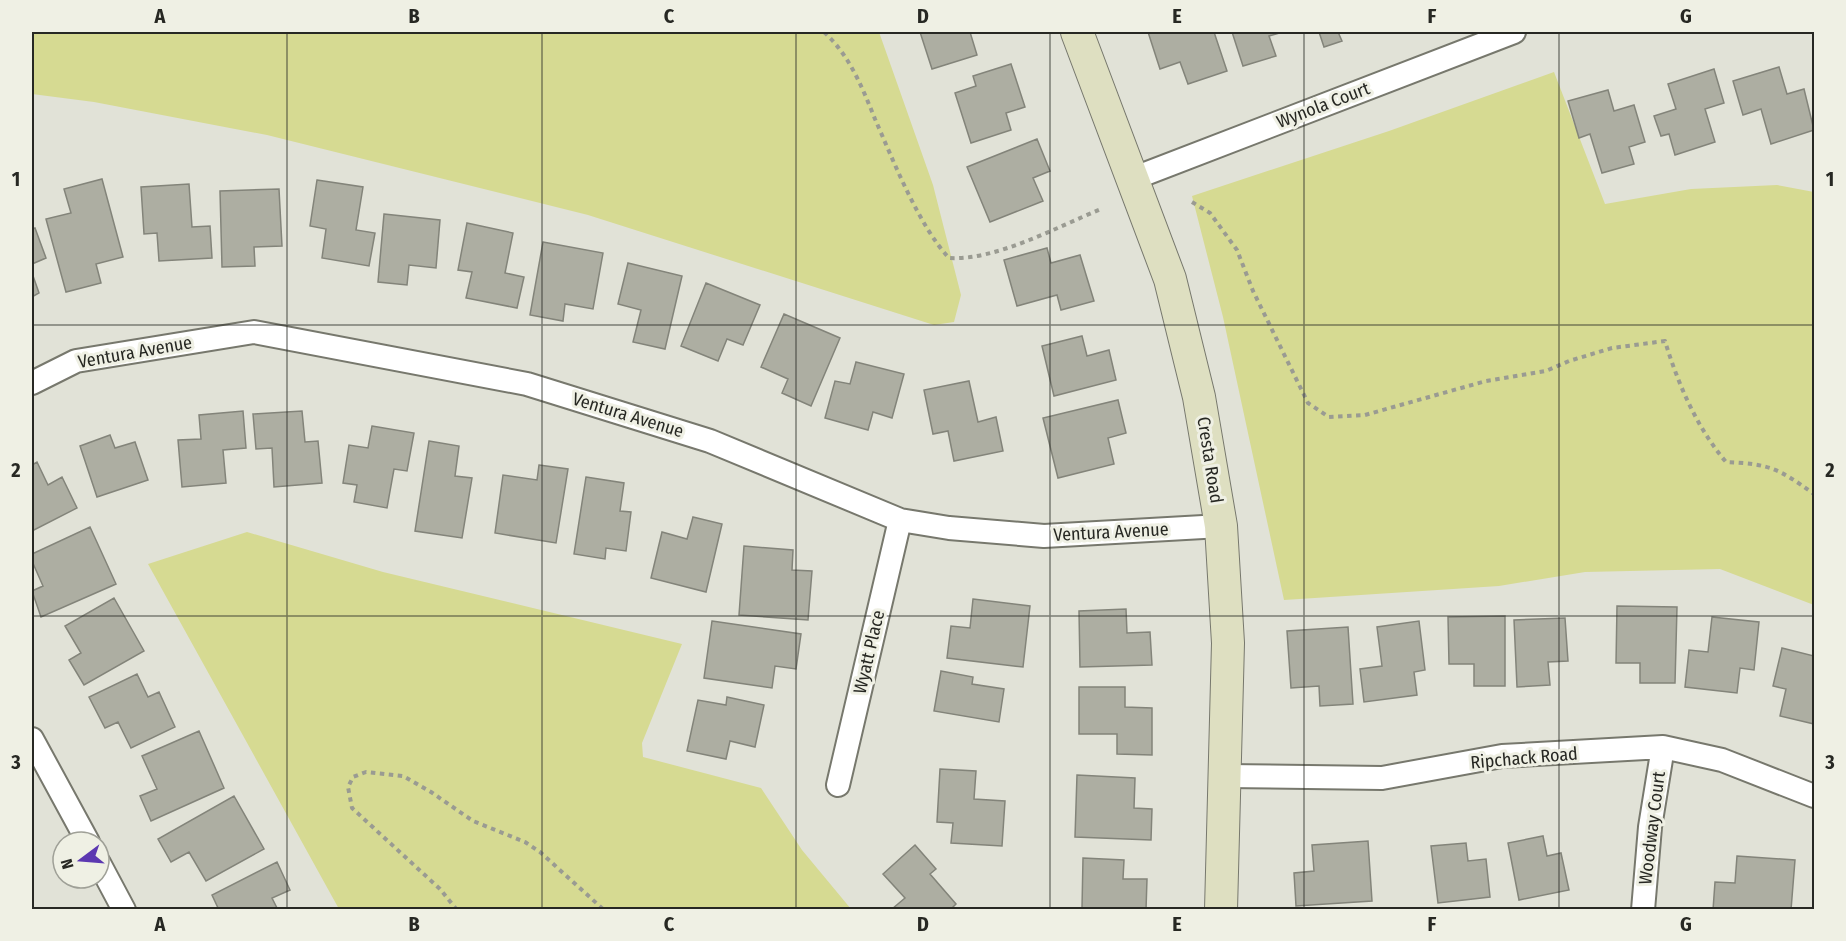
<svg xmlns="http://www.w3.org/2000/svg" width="1846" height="941" viewBox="0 0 1846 941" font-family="'Fira Sans Condensed',sans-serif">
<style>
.green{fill:#d6da92}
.building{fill:#adaea2;stroke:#83847a;stroke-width:1.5}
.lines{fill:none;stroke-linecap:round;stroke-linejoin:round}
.street-casing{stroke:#77786d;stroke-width:26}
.secondary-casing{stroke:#77786d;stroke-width:34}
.path{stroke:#9a9b92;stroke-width:4;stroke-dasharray:4.5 4.5;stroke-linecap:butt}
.street{stroke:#fff;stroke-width:22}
.secondary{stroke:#dedfc1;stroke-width:32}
.grid{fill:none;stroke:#272823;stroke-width:1.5;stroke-opacity:0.55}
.labels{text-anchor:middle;stroke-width:6;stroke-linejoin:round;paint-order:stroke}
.street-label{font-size:18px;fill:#272823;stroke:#eff0e4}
.neatline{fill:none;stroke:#272823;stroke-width:2}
.grid-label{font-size:20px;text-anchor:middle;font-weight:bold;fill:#272823}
</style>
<rect width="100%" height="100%" fill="#e1e2d7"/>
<path class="green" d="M32 32H879L933 185 961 295 954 322 934 325 588 215 267 135 94 102 32 94Z
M1554 72 1605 204 1691 189 1777 185 1814 192V605L1720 569 1585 572 1499 586 1284 600 1223 317 1192 196 1389 131Z
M247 532 383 572 682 644 642 743 643 757 761 788 802 850 851 909H339L148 564Z"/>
<path class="building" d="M920 32H970L977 55 932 69Z
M1148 32H1214L1227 71 1188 84 1180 62 1160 69Z
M1232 32H1283L1269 36 1276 56 1243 66Z
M1319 32H1338L1342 41 1324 47Z
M1011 64 1025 107 1006 113 1011 130 971 143 955 93 976 86 973 76Z
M1779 67 1787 94 1804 89 1814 130 1771 144 1761 109 1743 115 1733 81Z
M1714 69 1724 103 1705 109 1715 142 1675 155 1669 134 1661 136 1654 116 1676 109 1668 84Z
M1608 90 1614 111 1634 105 1645 142 1629 147 1634 164 1602 173 1590 134 1579 138 1568 101Z
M1037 139 1050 171 1033 178 1043 201 990 222 967 167Z
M102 179 123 257 96 264 101 283 66 292 46 219 71 213 64 189Z
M317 180 363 187 356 230 375 233 369 266 322 258 326 229 310 226Z
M189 184 192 227 210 226 212 258 159 261 157 233 144 234 141 187Z
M279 189 282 246 254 247 255 266 222 267 220 191Z
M384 214 440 220 436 268 409 265 407 285 378 282Z
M467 223 513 233 505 273 524 277 517 308 466 298 472 272 458 270Z
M35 228 46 258 32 264V229Z
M543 242 603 253 593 309 565 304 563 321 530 315Z
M1047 248 1051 263 1080 255 1094 301 1061 310 1057 295 1017 306 1004 260Z
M628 263 682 276 665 349 633 342 641 310 618 304Z
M32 273 39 293 32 297Z
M706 283 760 305 743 345 727 339 718 361 681 346Z
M784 314 840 338 811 406 782 393 788 379 761 367Z
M1082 336 1087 356 1109 350 1116 380 1054 396 1042 346Z
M856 362 904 374 892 418 873 412 868 430 825 418 835 381 850 384Z
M969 381 978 422 996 417 1003 451 954 461 948 431 933 434 924 390Z
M1118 400 1126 433 1108 438 1114 464 1058 478 1043 418Z
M243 411 246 448 223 450 226 483 182 487 178 440 201 439 199 415Z
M302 411 305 442 318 441 322 483 274 487 272 448 256 449 253 414Z
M372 426 414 433 407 471 394 469 387 508 354 502 357 485 343 483 349 445 368 448Z
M110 435 115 448 135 442 148 480 97 497 80 446Z
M429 441 459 446 455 476 472 478 462 538 415 531Z
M37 462 48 485 62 477 77 508 32 531V465Z
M539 465 568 469 556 543 495 533 503 475 537 480Z
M586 477 624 483 620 511 631 512 626 551 606 548 605 559 574 554Z
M693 517 722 524 706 592 651 578 662 532 687 539Z
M90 527 116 584 41 617 32 591 43 586 32 561V554Z
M744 546 793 550 792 570 812 571 808 620 739 615Z
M114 598 144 651 84 685 69 660 81 653 65 626Z
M973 599 1030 606 1023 667 947 658 951 626 970 628Z
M1617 606 1677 607 1675 683H1640V663H1616Z
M1126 609 1127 633 1150 632 1152 665 1080 667 1079 611Z
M1505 616V686H1474V664H1449L1448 617Z
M1712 617 1759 622 1754 670 1740 668 1737 693 1685 687 1689 650 1708 652Z
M1565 618 1568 661 1548 662 1550 685 1517 687 1514 620Z
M712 621 801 634 796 669 775 666 772 688 704 678Z
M1419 621 1425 670 1414 672 1417 695 1364 702 1360 669 1382 666 1377 627Z
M1348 627 1353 704 1320 706 1319 686 1291 688 1287 631Z
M1782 648 1814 656V724L1780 716 1786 689 1773 686Z
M941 671 973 677 972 684 1004 689 999 722 934 711Z
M137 674 148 697 159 692 175 727 131 748 118 722 105 728 89 697Z
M1079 687H1125V707L1152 708V755L1117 754V734H1079Z
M727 697 764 705 755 747 730 741 726 759 687 751 698 700 726 705Z
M199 731 224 788 151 821 140 796 157 789 142 756Z
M940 769 976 771 974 799 1005 801 1002 846 951 843 953 823 937 822Z
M1077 775 1135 778 1134 808 1152 809 1151 840 1075 837Z
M234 796 264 849 206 881 189 852 171 862 158 839Z
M1543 836 1547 856 1561 853 1569 890 1519 900 1508 843Z
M1368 841 1372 901 1296 906 1294 873 1314 871 1312 845Z
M1466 843 1468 861 1486 859 1490 897 1438 903 1431 846Z
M915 845 936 869 930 874 956 904 950 910 892 909 905 898 883 874Z
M1737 856 1795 860 1791 910H1713L1715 882 1735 883Z
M1083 858 1124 860 1123 879H1147L1146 910 1082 908Z
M277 862 290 890 272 898 278 910H219L212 895Z"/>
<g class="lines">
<defs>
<path id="street" d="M1132 179 1514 32
M32 383 76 361 254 332 527 384 710 441 900 520 949 528 1044 536 1221 526
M32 739 88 842
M1226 776 1382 778 1502 756 1663 747 1722 760 1814 796
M838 785 900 520
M99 863 124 910
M1643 910 1650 827 1663 747"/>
<path id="secondary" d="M1077 32 1170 279 1199 397 1221 526 1228 643 1221 910"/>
</defs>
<use href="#street" class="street-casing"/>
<use href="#secondary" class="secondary-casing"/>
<path class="path" d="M824 32C850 56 862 87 875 119 893 160 919 226 949 258 995 261 1057 227 1101 209
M1192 202 1210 213 1237 250 1253 291 1308 403 1329 417 1365 415 1486 381 1546 371 1569 361 1612 348 1665 341C1678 384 1697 428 1726 462 1771 464 1779 469 1814 494
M457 910 440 889 352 808 348 787 353 777 366 772 403 776 431 792 473 821 525 842 540 852 604 910"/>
<use href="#street" class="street"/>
<use href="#secondary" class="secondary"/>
</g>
<path class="grid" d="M287 32V910M542 32V910M796 32V910M1050 32V910M1304 32V910M1559 32V910M32 325H1814M32 616H1814"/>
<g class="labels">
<g class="street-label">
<text transform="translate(1323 105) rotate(-21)" y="6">Wynola Court</text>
<text transform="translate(135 352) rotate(-10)" y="6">Ventura Avenue</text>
<text transform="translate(628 415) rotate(17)" y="6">Ventura Avenue</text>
<text transform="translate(1210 460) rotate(81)" y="6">Cresta Road</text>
<text transform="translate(1111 532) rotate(-3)" y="6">Ventura Avenue</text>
<text transform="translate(869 652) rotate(-77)" y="6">Wyatt Place</text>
<text transform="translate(1524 758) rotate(-5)" y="6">Ripchack Road</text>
<text transform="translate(1652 828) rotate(-83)" y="6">Woodway Court</text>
</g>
</g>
<rect width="1846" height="941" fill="none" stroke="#eff0e4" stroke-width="66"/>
<g transform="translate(81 860) rotate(254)"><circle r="28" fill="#eff0e4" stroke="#9fa097" stroke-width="1.5"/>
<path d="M0-4.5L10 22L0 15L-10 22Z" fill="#5c38b1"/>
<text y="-9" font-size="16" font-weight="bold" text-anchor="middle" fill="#272823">N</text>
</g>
<rect x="33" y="33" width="1780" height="875" class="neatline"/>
<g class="grid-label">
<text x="160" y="23">A</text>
<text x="414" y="23">B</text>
<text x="669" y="23">C</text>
<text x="923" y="23">D</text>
<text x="1177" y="23">E</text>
<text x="1432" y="23">F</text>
<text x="1686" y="23">G</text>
<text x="16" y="186">1</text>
<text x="1830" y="186">1</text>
<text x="16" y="477">2</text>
<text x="1830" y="477">2</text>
<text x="16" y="769">3</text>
<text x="1830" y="769">3</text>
<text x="160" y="931">A</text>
<text x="414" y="931">B</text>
<text x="669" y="931">C</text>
<text x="923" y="931">D</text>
<text x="1177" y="931">E</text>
<text x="1432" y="931">F</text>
<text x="1686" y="931">G</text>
</g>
</svg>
